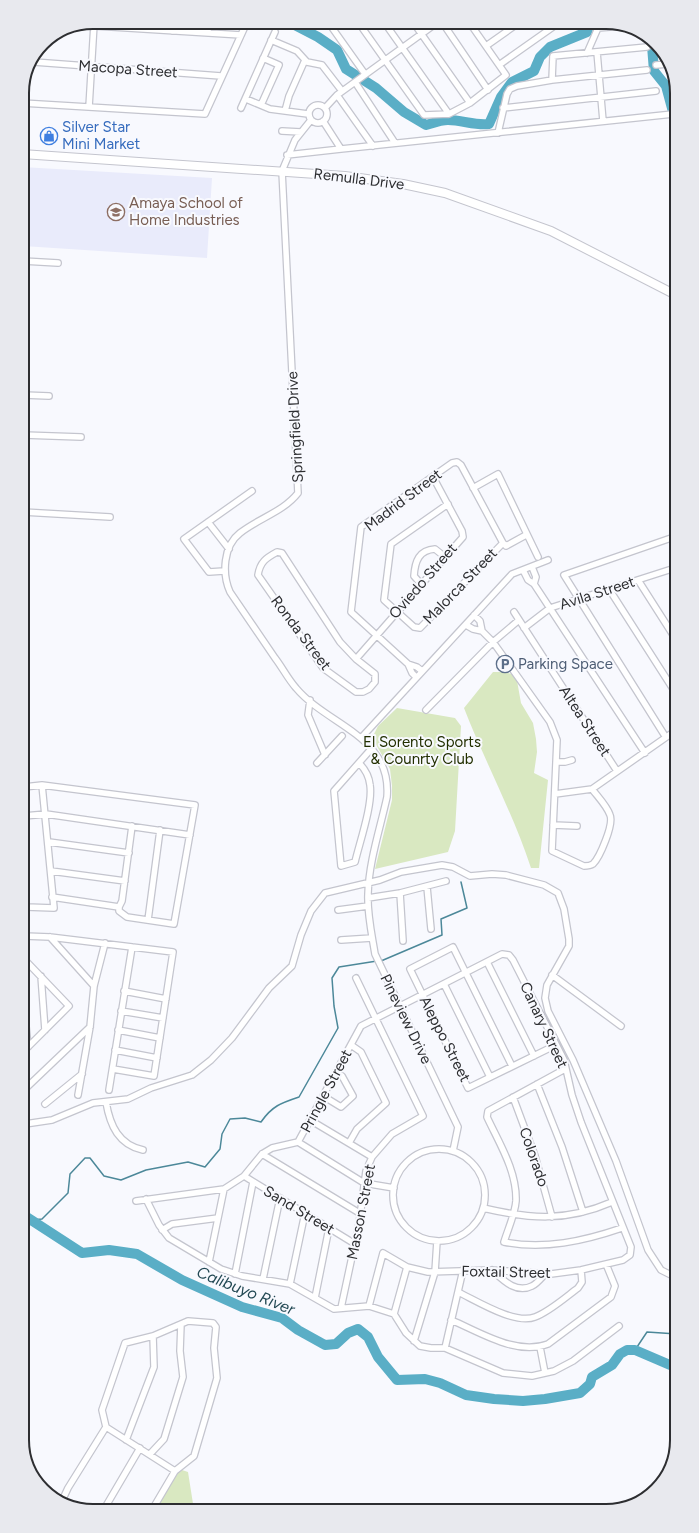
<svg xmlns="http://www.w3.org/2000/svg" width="699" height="1533" viewBox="0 0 699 1533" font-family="Figtree,sans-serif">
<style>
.built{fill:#e9ebfb}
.green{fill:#d9e8c1}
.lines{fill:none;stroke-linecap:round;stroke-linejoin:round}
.stream{stroke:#4c8899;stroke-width:1.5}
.river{stroke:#5aaec6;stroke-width:10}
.street-casing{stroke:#c4c5ce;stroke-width:8}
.secondary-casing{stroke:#c4c5ce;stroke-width:10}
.street{stroke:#fff;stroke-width:5.5}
.secondary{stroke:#fff;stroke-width:8}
.labels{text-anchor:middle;stroke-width:4;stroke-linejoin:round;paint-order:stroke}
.street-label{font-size:15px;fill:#2d2e31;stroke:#f8f9fe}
.shop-label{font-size:15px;fill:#366cbe;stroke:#f8f9fe;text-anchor:start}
.education-label{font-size:15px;fill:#785e54;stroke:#f8f9fe;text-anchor:start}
.service-label{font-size:15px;fill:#4e5e75;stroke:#f8f9fe;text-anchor:start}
.park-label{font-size:15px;fill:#222f00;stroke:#f8f9fe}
.water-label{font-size:16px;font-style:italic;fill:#234954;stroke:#f8f9fe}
.rim{fill:none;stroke:#2d2e31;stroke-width:2}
</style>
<rect width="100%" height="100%" fill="#f8f9fe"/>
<path class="built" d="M22 167 212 178 207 258 23 246Z"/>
<path class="green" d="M493 672H504L516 675 521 703 533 723 536 739 537 752 534 773 548 780 539 868H531C513 813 485 762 464 708Z
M397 708 455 718 461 726 455 831 448 852 375 869 392 800V786L390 769 374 741V734L378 726Z
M182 1470 188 1472 194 1510H153L175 1475Z"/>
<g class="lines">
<path class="stream" d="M381 961 442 935 441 919 467 908 461 882
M32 1220 42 1219 68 1193 70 1174 85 1158H90L104 1176 121 1180 146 1170 188 1162 205 1167 220 1149 222 1134 230 1119 245 1118 261 1122C272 1106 281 1103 299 1097L338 1028 334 1006 332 978 339 967 377 961
M635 1350 647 1332 677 1334"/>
<path class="river" d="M289 22 318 37 337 50 346 69 376 88 404 112 426 125C433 123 441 120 448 120 462 120 476 126 489 124L501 97 512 82 534 71 540 57 550 47 587 32 590 22
M647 36 652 46 654 71 666 86 673 112
M25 1216 82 1253 109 1250 137 1254 182 1280 242 1307 282 1318 298 1330 325 1345 336 1344 348 1333 358 1329 368 1337 378 1357 397 1380 425 1379 440 1383 466 1395 494 1399 523 1401 545 1399 580 1393 590 1384 592 1377 612 1365 620 1354 627 1350H635L677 1368"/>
<defs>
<path id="street" d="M328 22 365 74
M358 22 424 115 449 114 470 103 506 75 469 22
M384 22 449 114
M413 22 470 103
M442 22 488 90
M79 25 241 35
M472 27 480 22
M132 28 133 22
M172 31V22
M208 33V22
M271 40 297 51 307 62 322 65 342 91
M486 46 520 22
M597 52 603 121
M587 53 598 28 622 26
M34 62 221 76
M499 65 560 22
M656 65 669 64
M552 80 553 56 647 47
M355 82 395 143
M337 95 373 146
M246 99 270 109 308 114
M22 103 205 114 247 22
M309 114a9 9 0 1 1 18 0a9 9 0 1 1-18 0Z
M261 105 279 65 263 58
M89 107 94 24
M241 108 275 32
M325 108 337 95 438 22
M503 108 656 91
M285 111 289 96 305 60
M311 120 295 140 282 171 298 493C283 512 259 518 240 533 223 546 222 574 230 592 245 614 260 636 275 658 282 667 288 679 296 688 328 726 392 736 387 797 380 829 369 861 368 894 367 914 372 935 375 954L458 1127 453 1151
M323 121 341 149 673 114
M282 131 301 132
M498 133 507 94 510 89 517 86 552 80 647 70
M287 155 341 149
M23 261 58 263
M23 395 49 396
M23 435 81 437
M473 488 498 474 538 557
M448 504 391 544 384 600 414 627 420 628 503 543 506 546 526 535
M23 512 110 517
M208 522 229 549
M277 552 282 553 340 642 356 659 375 674V682L369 689 363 692H356L323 668 258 575C260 562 266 558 277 552Z
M523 570 528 580 534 584 536 577 532 567
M224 571 209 572 184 539 252 491
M638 580 675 638
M421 584 414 576C415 561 419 550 435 549L445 557
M534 584 645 753
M609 589 675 692
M514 612 617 771
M474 615 480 621 482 631 493 642 550 722 557 740 552 851 584 866C588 866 590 866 593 864 600 857 614 824 610 815 607 806 598 797 592 789
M466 625 473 629 482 631
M524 628 550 608 675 568
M356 659 463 537 462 531 433 477
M408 664 412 673 416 677
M422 671 417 667 408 664 351 612 361 527 452 463 457 462 461 465 503 543
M310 700 308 715 325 755
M426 710 493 642 519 620
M665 736 564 575 674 537
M361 738 512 574 548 560
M556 762H565L572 760
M317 763 342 736
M359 763C365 769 369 776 370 785 373 804 360 841 355 862L341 866 334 791 372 748
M24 787 42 785 195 805 174 924 127 917 119 911V907L52 897
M555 794 592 789 675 731
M24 816 46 814 190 835
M553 825 577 826
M49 842 129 853
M51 871 125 881
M427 887 431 929
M24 888 26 907 54 908 42 785
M400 893 403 941
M368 898 400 893 446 881
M119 907 122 901 132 826
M338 910 368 906
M148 920 160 830
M24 936 50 937 173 952 154 1076 113 1069
M50 937 94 986
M341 940 372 938
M24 959 69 1006 25 1050
M487 962 534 1056
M552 975 621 1026
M41 976 45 1030
M444 984 490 1077
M124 991 166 999
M121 1011 163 1018
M25 1016 28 1047
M118 1030 160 1038
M115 1050 157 1058
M512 1066 453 947 410 969 468 1088 556 1045
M565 1069 488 1111 487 1117C499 1143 517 1171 516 1201 515 1214 508 1229 504 1242 544 1250 584 1241 622 1228
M537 1084 562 1147 583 1212
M25 1089 90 1027
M109 1090 132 947
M78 1095 90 1027 94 986 105 943
M323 1096 341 1107 353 1096 342 1076 336 1073
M513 1097 535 1156 552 1217
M106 1102C110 1126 119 1145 143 1150
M45 1104 82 1074
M310 1120 372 1157
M25 1124 52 1120 93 1103 128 1099 151 1088 192 1075 211 1060 232 1038 269 988 292 966 301 935 311 911 325 893 380 880 401 872 442 865 453 867 470 876 492 874 506 875 544 885 558 893 564 909 569 939V946L547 985 545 998 548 1011 573 1060 616 1161 648 1250 661 1270 677 1278
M298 1142 364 1183 394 1188
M349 1143 357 1129 386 1103 361 1052 351 1045
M393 1195a46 46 0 1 1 92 0a46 46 0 1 1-92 0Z
M262 1154 361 1214
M244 1176 355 1244
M146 1199 159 1225 169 1238 221 1269 242 1276 290 1284 334 1309 369 1306 394 1314 406 1333 420 1346 431 1348H445L503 1373 532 1376 554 1371 573 1361 619 1326
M136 1201 224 1189 244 1176 262 1154 272 1148 298 1142 361 1026 502 954 509 955 513 960 564 1060 572 1095 581 1122 631 1247 630 1255 623 1260 581 1270 551 1274 492 1270 428 1272 407 1267 383 1253 369 1306
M483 1208C530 1219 566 1222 612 1202
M162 1230 172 1224 218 1218
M209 1262 224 1189
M492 1270C503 1280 516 1294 532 1286 537 1284 542 1277 546 1273
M235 1274 253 1182
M263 1279 280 1198
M290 1284 305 1213
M458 1292C477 1301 515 1325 535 1317 549 1312 566 1297 578 1288L582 1282 581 1270
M315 1298 329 1228
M341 1308 359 1224 366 1171 372 1157 392 1134 423 1116 356 978
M394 1314 407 1267
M451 1320C480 1332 516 1356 548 1344L611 1297 615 1286 606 1264
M414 1341 435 1272 437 1241
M540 1347 545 1373
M445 1348 463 1270
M106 1427 175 1471
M126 1440 154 1367 153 1336
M150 1454 164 1439 183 1377 180 1351 181 1324
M62 1501 68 1488 106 1427 102 1410 125 1343 153 1336 188 1321 213 1323 216 1327 214 1348 217 1378 194 1456 175 1471 152 1510
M103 1511 140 1448"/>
<path id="secondary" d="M22 154 345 176 403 184 445 193 551 231 674 294"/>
</defs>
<use href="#street" class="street-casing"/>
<use href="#secondary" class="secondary-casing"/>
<use href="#street" class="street"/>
<use href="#secondary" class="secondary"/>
</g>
<defs>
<symbol id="shop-ring" viewBox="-11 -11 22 22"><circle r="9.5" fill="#f8f9fe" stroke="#3f7fe0" stroke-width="1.5"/><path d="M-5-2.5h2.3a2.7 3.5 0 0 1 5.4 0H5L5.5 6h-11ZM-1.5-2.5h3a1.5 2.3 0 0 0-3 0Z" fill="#3f7fe0"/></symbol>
<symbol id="school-ring" viewBox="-11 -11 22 22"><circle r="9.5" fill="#f8f9fe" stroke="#8d6e63" stroke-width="1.5"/><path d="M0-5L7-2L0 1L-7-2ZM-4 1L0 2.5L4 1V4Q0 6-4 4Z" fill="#8d6e63"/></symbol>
<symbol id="parking-ring" viewBox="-11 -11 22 22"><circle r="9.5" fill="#f8f9fe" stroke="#5c6f8a" stroke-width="1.5"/><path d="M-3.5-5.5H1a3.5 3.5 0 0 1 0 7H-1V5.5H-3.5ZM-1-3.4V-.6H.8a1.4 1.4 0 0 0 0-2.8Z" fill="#5c6f8a"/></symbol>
</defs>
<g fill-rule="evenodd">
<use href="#shop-ring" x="39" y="126" width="20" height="20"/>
<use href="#school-ring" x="106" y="202" width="20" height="20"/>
<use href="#parking-ring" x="495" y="654" width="20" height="20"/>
</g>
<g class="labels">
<g class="street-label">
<text transform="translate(128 69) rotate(4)" y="5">Macopa Street</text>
<text transform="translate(359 179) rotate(7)" y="5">Remulla Drive</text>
<text transform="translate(295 427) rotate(-93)" y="5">Springfield Drive</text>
<text transform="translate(403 500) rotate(-37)" y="5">Madrid Street</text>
<text transform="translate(423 581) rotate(-49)" y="5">Oviedo Street</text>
<text transform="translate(460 586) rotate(-46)" y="5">Malorca Street</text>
<text transform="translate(597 593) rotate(-18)" y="5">Avila Street</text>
<text transform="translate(301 633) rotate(53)" y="5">Ronda Street</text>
<text transform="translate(585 721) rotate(57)" y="5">Altea Street</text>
<text transform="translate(406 1019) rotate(64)" y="5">Pineview Drive</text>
<text transform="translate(544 1025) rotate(65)" y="5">Canary Street</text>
<text transform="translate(445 1039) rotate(63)" y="5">Aleppo Street</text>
<text transform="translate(326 1091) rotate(-62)" y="5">Pringle Street</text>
<text transform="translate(534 1157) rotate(71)" y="5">Colorado</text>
<text transform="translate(299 1210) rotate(31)" y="5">Sand Street</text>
<text transform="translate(361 1212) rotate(-79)" y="5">Masson Street</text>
<text transform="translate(506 1272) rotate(1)" y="5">Foxtail Street</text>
</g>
<g class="shop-label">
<text x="62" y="132">Silver Star<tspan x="62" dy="17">Mini Market</tspan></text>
</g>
<g class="education-label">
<text x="129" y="208">Amaya School of<tspan x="129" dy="17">Home Industries</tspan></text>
</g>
<g class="service-label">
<text x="518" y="669">Parking Space</text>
</g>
<g class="park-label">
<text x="422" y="747">El Sorento Sports<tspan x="422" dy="17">&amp; Counrty Club</tspan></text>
</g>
<g class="water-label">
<text transform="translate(246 1290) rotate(22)" y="6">Calibuyo River</text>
</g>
</g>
<path d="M0 0H699V1533H0ZM93 29H606A64 64 0 0 1 670 93V1440A64 64 0 0 1 606 1504H93A64 64 0 0 1 29 1440V93A64 64 0 0 1 93 29Z" fill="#e8e9ee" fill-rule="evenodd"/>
<path class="rim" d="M93 29H606A64 64 0 0 1 670 93V1440A64 64 0 0 1 606 1504H93A64 64 0 0 1 29 1440V93A64 64 0 0 1 93 29Z"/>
</svg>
